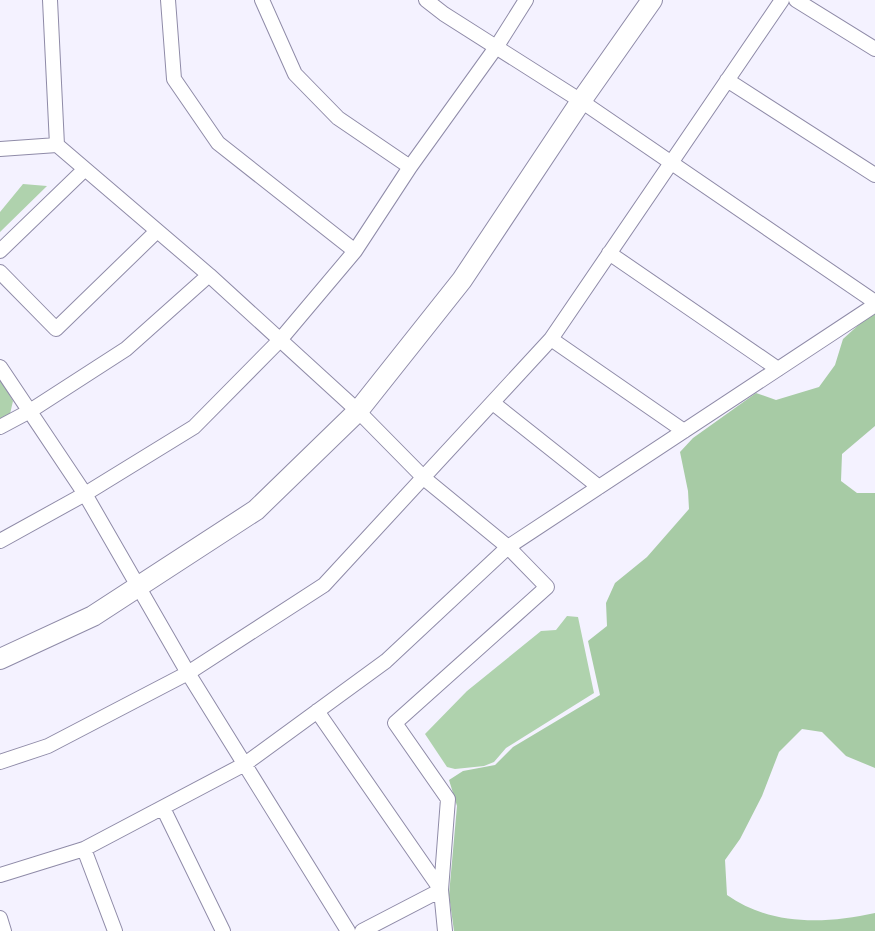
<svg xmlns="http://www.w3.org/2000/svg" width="875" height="931" viewBox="0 0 875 931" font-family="'Space Grotesk',sans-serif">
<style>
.green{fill:#afd2ad}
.forest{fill:#a7cba5}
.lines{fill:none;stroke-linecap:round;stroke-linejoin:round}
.street-casing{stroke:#8f8ba8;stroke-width:16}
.secondary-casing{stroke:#8f8ba8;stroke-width:22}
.street{stroke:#fff;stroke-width:14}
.secondary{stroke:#fff;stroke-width:20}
</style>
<rect width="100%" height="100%" fill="#f4f2ff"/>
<path class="green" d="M23 184 47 186 0 232V212Z
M0 379 13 401 10 414 0 419Z
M567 616 578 617 594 693 506 748 494 762 484 766 455 769 447 767 425 734 467 691 541 631 556 630Z"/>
<path class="forest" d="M875 310V426L842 454 841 481 857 493H875V768L846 756 822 732 802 729 779 752 762 796 740 839 725 860 727 895C771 926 825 924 875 913V931H454L449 895 457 806 449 780 463 771 495 765 513 747 600 695 588 641 607 626 606 603 615 583 647 557 689 509 688 491 680 452 693 438 756 393 776 400 819 387 835 365 843 339Z"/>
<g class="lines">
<defs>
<path id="street" d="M50 0 57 145
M168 0 174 79 218 143 355 251
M262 0 295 74 338 118 410 167
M426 0 444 14 581 101 875 302
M796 0 875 49
M727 80 875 175
M0 149 57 145 209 275 358 411 425 479 508 547 547 587 395 723 448 799 441 890 362 931
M0 251 85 169
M609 253 778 369
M0 272 56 329 157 231
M551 339 684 431
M0 367 85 494 188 673 348 931
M493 403 599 487
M0 427 30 411 126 349 209 275
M0 541 85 494 194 427 280 340 355 251 410 167 497 46 526 0
M317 711 441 890 445 931
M0 762 48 746 188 673 324 585 551 339 782 0
M163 808 223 931
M84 849 115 931
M0 875 84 849 245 764 386 661 508 547 875 305
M0 918 4 931"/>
<path id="secondary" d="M0 659 93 616 256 510 358 411 462 280 581 101 652 0"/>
</defs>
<use href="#street" class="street-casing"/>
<use href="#secondary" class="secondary-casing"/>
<use href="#street" class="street"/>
<use href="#secondary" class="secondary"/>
</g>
</svg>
